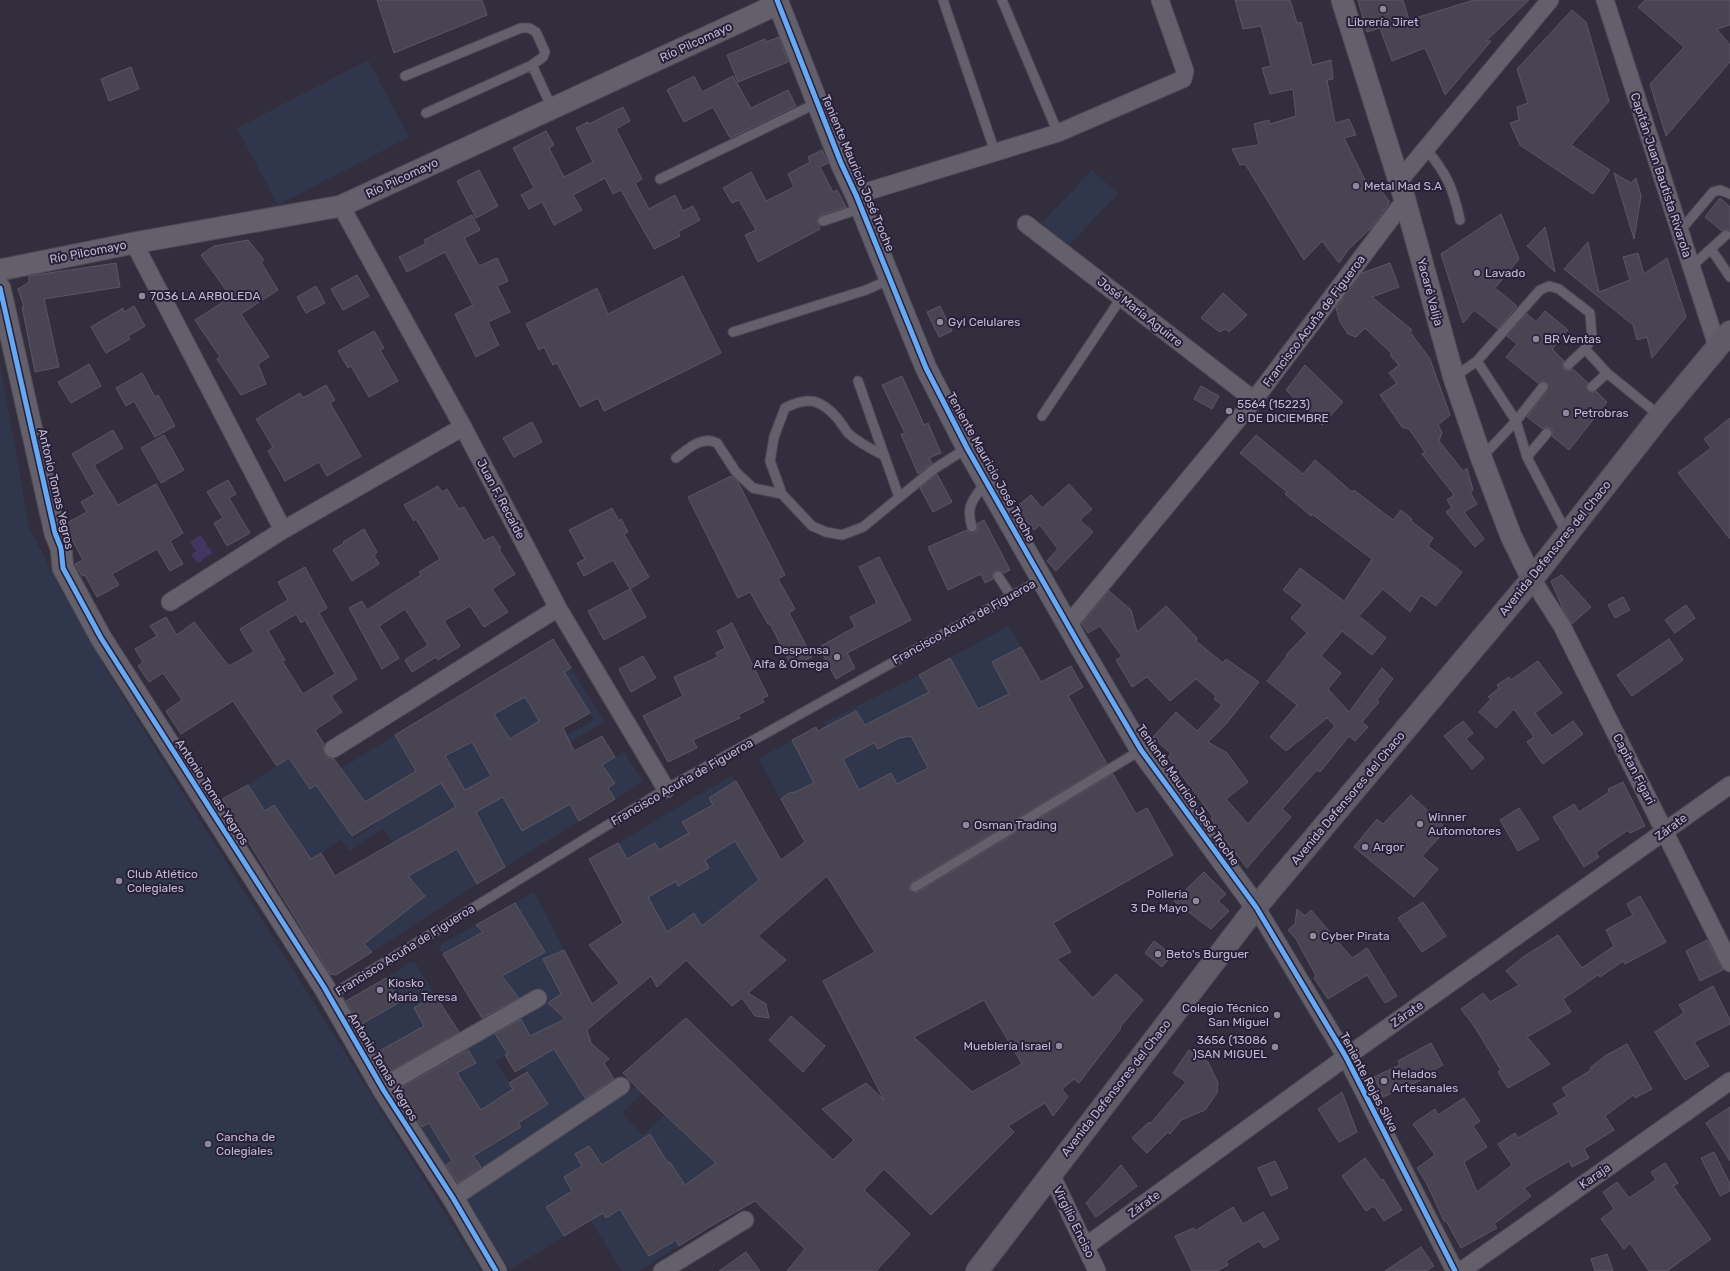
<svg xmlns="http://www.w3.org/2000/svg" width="1730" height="1271" viewBox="0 0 1730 1271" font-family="Rubik,sans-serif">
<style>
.green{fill:#30374d;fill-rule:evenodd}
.water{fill:#433462}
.building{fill:#494452;stroke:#5b5665;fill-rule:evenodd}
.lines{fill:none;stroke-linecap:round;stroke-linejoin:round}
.service-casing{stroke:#4d4955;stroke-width:11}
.minor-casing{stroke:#4d4955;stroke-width:19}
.tertiary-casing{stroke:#4d4955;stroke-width:23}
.primary-casing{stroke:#4e4957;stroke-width:24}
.service{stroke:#635f6b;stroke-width:9}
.minor{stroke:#635f6b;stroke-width:17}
.tertiary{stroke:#635f6b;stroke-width:21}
.primary{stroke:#5f5c67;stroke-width:22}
.cycleway-casing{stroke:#28203a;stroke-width:8}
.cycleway{stroke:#66a8f1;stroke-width:5}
.poi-dot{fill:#8f889b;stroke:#28203a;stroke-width:1.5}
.labels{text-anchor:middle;stroke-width:4;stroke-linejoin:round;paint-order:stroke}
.poi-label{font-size:12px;fill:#c0b9cd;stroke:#28203a;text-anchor:start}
.street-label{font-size:12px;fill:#c0b9cd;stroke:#28203a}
</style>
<rect width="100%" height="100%" fill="#332e3e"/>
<path class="green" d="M368 60 409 137 278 205 237 128Z
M1092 170 1118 194 1067 247 1042 223Z
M0 363 29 527 62 592 110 676 481 1271H0Z
M1009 626 1021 647 992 662 1009 694 987 705 982 717 950 658Z
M571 668 605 722 525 767 510 739 484 731 500 722 494 714 537 687 540 692 527 700 538 718 549 712V745L594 720 564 672Z
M919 675 929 692 865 725 856 711 826 727 824 723Z
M941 716 920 753 928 768 897 784 891 773 865 800 843 759 874 743 878 749Z
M395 735 416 771 387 789 398 808 427 791 448 762 446 757 472 742 491 776 465 790 476 812 503 797 522 831 548 817 560 788 579 821 505 867 476 812 445 827 418 870 457 849 477 884 372 952 364 944 425 895 394 861 393 843 383 829 349 851 341 840 311 860 274 805 265 811 248 785 307 747 303 778 310 789 316 785 354 839 378 822 341 769Z
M792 740 814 783C802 788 791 792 780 799L759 759Z
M624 752 643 781 615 799 597 768Z
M732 775 736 781 709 798 759 880 702 926 694 914 667 932 618 843ZM707 808 723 834 715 840 721 850 705 860 709 868 678 885 659 850 689 833 682 822Z
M534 892 564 950 543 959 561 994 548 1003 565 1019 530 1036 519 1016 546 1001 538 991 521 1001 502 976 470 939 443 954 438 946 476 925 511 962 498 971 502 976 545 952 515 903Z
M414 961 435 995 414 1008 424 1026 375 1053 359 1025 400 1002 386 978Z
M493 1031 508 1054 495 1061 531 1115 548 1104 524 1067 581 1033 559 1057 586 1099 481 1168 473 1156 520 1126 501 1097 481 1109 484 1115 463 1081 448 1090 433 1064 438 1061 449 1078 475 1063 466 1046Z
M636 1087 642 1093 622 1113 643 1135 664 1115 716 1163 697 1177 705 1190 693 1197 670 1162 655 1171 649 1162 662 1154 650 1135 602 1165 589 1146 575 1155 582 1166 564 1177 572 1191 546 1207 564 1236 510 1270 465 1197 578 1127Z
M429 1123 452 1161 443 1166 420 1128Z
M645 1193 631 1226 649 1256 676 1240 679 1246 639 1271H622L590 1220 600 1207 606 1218Z"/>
<path class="water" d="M201 535 212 553 198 563 191 555 196 551 190 542Z"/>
<path class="building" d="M377 0H482L487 15 394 53Z
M1235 0H1290L1297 23 1301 22 1312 65 1331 60 1333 79 1327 80 1335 123 1349 119 1356 135 1344 138 1365 180 1383 193 1389 201V204L1372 227 1348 250 1339 263 1322 241 1304 260 1245 164 1240 165 1232 149 1259 145 1254 124 1269 120 1270 124 1296 116 1293 89 1270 94 1262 68 1271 66 1261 26 1243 29Z
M1358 0H1403L1409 20 1474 0H1529L1486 41H1491L1445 95 1431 61 1425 48 1392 61 1380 28 1367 32Z
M1645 0H1730V25L1717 29 1730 45V62L1666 136 1650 84 1684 47 1638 7Z
M1572 10 1586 22 1609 101 1571 145 1610 170 1593 194 1520 145 1510 123 1519 120 1517 107 1528 103 1517 69Z
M779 37 788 62 738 82 727 55 765 39 766 42Z
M131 67 139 89 109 101 101 79Z
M694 76 702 92 733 76 751 108 788 90 796 106 730 138 713 107 684 122 667 90Z
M623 107 630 121 616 129 642 179 635 183 649 209 675 195 683 211 693 206 700 220 678 232 680 236 654 249 621 190 613 194 605 178 573 195 582 210 554 225 542 202 529 209 521 195 534 188 513 148 546 131 554 145 549 148 564 177 593 162 576 128 588 122 589 124Z
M822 150 828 163 820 167 833 192 837 190 846 207 821 215 817 220 820 229 758 262 745 235 756 230 739 200 732 203 723 188 751 172 766 201 794 187 788 174 810 162 808 157Z
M479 170 498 206 476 218 457 181Z
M1614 173 1631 183 1636 178 1641 196 1634 239Z
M1720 198 1730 207V231L1725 229 1722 231 1705 217Z
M1501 214 1519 259 1495 288 1517 306 1498 329 1474 310 1463 323 1441 254Z
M472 215 480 230 464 238 479 266 497 258 508 281 497 286 510 312 488 322 499 345 476 357 455 314 473 305 445 252 407 272 399 257 421 246 426 243 424 240Z
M1545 227 1551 253 1555 272 1527 246Z
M248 240 264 260 261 262 278 290 241 314 269 357 258 364 266 384 241 395 217 359 220 357 195 320 231 297 201 255 214 246Z
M1588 242 1599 292 1630 280 1623 257 1638 253 1644 274 1667 258 1686 317 1652 358 1647 337 1637 340 1633 325 1564 269Z
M116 263 120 287 44 299 59 367 35 372 22 307H24L18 289 29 282V276Z
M1390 263 1399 287 1372 297 1412 330 1410 332 1430 359 1450 415 1438 425 1442 432 1439 441 1463 471 1467 468 1473 490 1470 492 1477 504 1464 512 1484 539 1475 547 1446 512 1452 508 1447 500 1454 495 1422 454 1425 452 1409 429 1402 427 1380 395 1397 383 1389 373 1399 365 1390 355 1392 354 1365 328 1356 337 1348 334 1340 322 1336 308 1362 273Z
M357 275 369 296 343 310 331 289Z
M683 276 721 353 604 411 598 398 580 407 557 363 553 365 544 347 539 350 526 324 597 288 608 314Z
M316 286 325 303 306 313 297 297Z
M1223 293 1247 315 1229 332 1225 329 1220 332 1201 318Z
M134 306 145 326 128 336 130 339 106 353 91 327 123 308 124 312Z
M940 306 952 331 939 337 927 312Z
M1545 311 1568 330 1552 349 1564 361 1562 364 1563 369 1569 371 1573 369 1588 383 1586 388 1588 391 1593 393 1596 391 1607 402 1569 450 1552 436 1553 431 1551 428 1545 427 1543 429 1527 417 1547 391 1548 384 1543 381 1538 383 1506 357 1517 344 1507 336 1527 314 1536 322Z
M374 331 384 348 380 350 398 381 369 397 351 366 348 368 338 351Z
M89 364 101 386 71 403 58 382Z
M1305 365 1343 402 1322 425 1286 390Z
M142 373 155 397 158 395 175 426 155 437 134 401 126 406 116 388Z
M902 376 924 425 928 423 941 453 929 458 932 463 918 474 901 434 905 433 882 385Z
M326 385 335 400 330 403 361 456 327 476 319 462 285 481 268 451 273 447 256 419 300 393 303 398Z
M1201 386 1219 396 1212 409 1194 399Z
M1730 418V539L1678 473 1711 448 1704 439Z
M532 422 542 442 514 457 503 438Z
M113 430 123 448 94 465 118 505 156 484 183 533 170 541 183 564 170 571 157 549 112 574 119 585 97 597 85 575 82 576 75 564 83 560 68 532 65 524 87 512 81 502 95 494 72 454Z
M164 435 184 470 161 483 141 448Z
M1256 435 1303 474 1315 460 1352 492 1354 490 1393 520 1401 510 1412 519 1411 521 1433 538 1428 546 1462 572 1436 606 1421 595 1410 612 1383 589 1359 616 1386 638 1372 655 1342 631 1321 656 1341 673 1328 689 1349 712 1382 668 1393 679 1377 700 1379 702 1362 722 1368 727 1355 741 1349 736 1320 772 1317 770 1282 809 1291 817 1247 868 1221 835 1211 818 1213 817 1168 757 1171 754 1153 737 1176 712 1197 731 1222 705 1214 699 1216 696 1196 679 1170 701 1147 677 1132 687 1116 660 1122 656 1100 626 1088 633 1082 624 1109 591 1131 610 1137 632 1166 606 1197 638 1196 641 1223 663 1226 659 1259 682 1227 723 1208 742 1227 753 1248 782 1226 799 1248 824 1335 726 1327 718 1286 751 1270 737 1297 705 1267 681 1287 656 1286 655 1307 633 1291 618 1303 605 1283 590 1300 568 1344 601 1372 559 1312 514 1311 516 1285 494 1287 492 1240 453Z
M937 474 952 502 933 512 920 488Z
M731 476 738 482 785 575 778 579 795 609 789 613 812 657 792 667 770 624H768L750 592 738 598 688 497Z
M228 480 236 494 229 498 250 533 227 546 214 523 223 518 207 492Z
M1069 484 1092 509 1080 520 1093 532 1056 571 1047 561 1058 549 1040 525 1034 530 1015 508 1031 495 1042 508Z
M438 486 442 492 447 489 459 509 464 507 484 541 493 536 501 548 499 549 515 574 492 589 508 612 484 627 470 606 444 621 460 646 438 660 436 657 412 672 405 660 428 645 405 609 379 626 399 658 382 669 349 608 362 601 367 610 421 575 419 572 440 559 416 519 414 521 404 505Z
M612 508 619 521 621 519 628 532 624 534 649 577 630 589 613 560 584 576 577 563 585 559 569 530Z
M984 520 1010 570 1004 573 1000 571H995L993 574V579L985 583 981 574 948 590 928 547 967 530 970 533H974L978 529 977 524Z
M364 529 377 552 374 555 379 564 352 581 333 550 344 543 343 542Z
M879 557 911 620 847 653 855 668 836 679 819 647 855 627 850 617 877 603 859 567Z
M305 567 327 608 319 613 357 679 331 696 342 712 315 730 324 744 323 749 325 755 329 758 334 759 365 802 416 771 395 735 553 639 571 668 564 672 590 713 563 728 574 751 602 736 615 757 602 765 615 783 608 788 615 799 579 821 570 804 522 831 503 797 476 812 505 867 477 884 457 849 408 876 425 896 364 944 372 952 336 975 330 974 222 799 248 785 265 811 274 805 311 859 321 853 335 876 456 807 441 783 352 836 316 785 310 789 289 758 278 765H276L233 701 181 734 166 711 182 700 163 673 149 682 138 666 143 662 135 649 157 636 150 626 166 617 177 635 194 622 229 666 254 652 240 629 288 600 278 582ZM296 614 301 623 305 620 335 674 303 694 282 661 285 660 268 631ZM525 697 539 721 510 739 494 714ZM472 742 491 776 465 790 445 756Z
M1562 575 1591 607 1572 624 1563 609 1551 581Z
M630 589 646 617 604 640 588 611Z
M1623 597 1630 610 1615 618 1608 605Z
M1686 605 1695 618 1675 633 1665 620Z
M732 623 768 696 762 698 764 702 738 715 740 718 693 740 697 748 668 762 643 716 683 696 674 677 718 657 716 653 725 648 717 631Z
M1669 639 1683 660 1632 696 1617 675Z
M1021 647 1041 682 1071 666 1083 687 1068 696 1107 764 912 882 909 887 910 890 915 893 918 892 1113 774 1136 814 1147 808 1173 855 1053 923 1071 952 1057 959 1093 998 1116 974 1143 1000 1120 1027 1121 1028 1079 1083 1074 1079 1062 1089 1068 1097 1053 1116 1045 1103 1008 1126 1014 1132 931 1215 884 1169 864 1190 910 1234 876 1271H787L805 1249 755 1201 711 1226 679 1246 676 1240 649 1256 620 1209 606 1218 603 1213 564 1236 546 1207 572 1191 564 1177 582 1166 575 1154 589 1146 602 1165 650 1134 668 1163 670 1162 685 1185 716 1163 642 1093 623 1073 686 1018 833 1160 854 1140 822 1109 866 1083 884 1100 823 981 875 952 827 876 758 936 786 960 748 993 766 1004 769 1018 755 1016 742 998 732 1006 686 960 657 987 651 976 587 1030 591 1043 609 1059 604 1063 614 1079 585 1098 554 1049 515 1072 505 1055 508 1054 495 1034 521 1019 530 1036 565 1019 548 1003 561 994 543 959 564 950 592 1004 619 983 589 945 623 923 589 859 618 843 627 859 655 843 659 850 689 833 682 822 713 805 709 798 736 781 781 860 805 842 781 799 789 793 795 792 814 783 792 740 816 727 818 731 856 711 865 725 929 692 919 675 950 658 978 709 1009 694 992 662ZM911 736 928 768 897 784 891 773 859 790 843 759 874 743 878 749 899 738ZM735 841 759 880 702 926 694 913 667 932 648 897 676 881 678 886 709 868 705 860ZM984 1000 1022 1064 972 1092 914 1037Z
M643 656 656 678 631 692 619 669Z
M1538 661 1562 693 1535 713 1552 736 1573 721 1583 734 1543 764 1527 742 1534 737 1514 709 1496 728 1479 712 1491 699 1488 697 1499 688 1497 685 1509 677 1511 680Z
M1463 721 1473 733 1466 739 1484 758 1472 769 1444 736Z
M1623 782 1645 826 1630 833 1628 830 1596 852 1599 857 1584 867 1553 817 1574 804 1579 812 1609 792 1608 789Z
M1411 795 1447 829 1422 856 1438 869 1414 897 1354 847 1377 819 1383 824Z
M1519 808 1539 839 1518 851 1500 820Z
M1204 872 1226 894 1218 901 1229 911 1211 929 1174 901Z
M1640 896 1666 942 1625 964 1623 961 1600 977 1598 975 1563 999 1571 1012 1527 1037 1550 1064 1508 1088 1498 1072 1501 1070 1474 1026 1461 1009 1483 993 1490 1002 1519 985 1506 971 1523 957 1558 935 1582 968 1614 946 1606 930 1633 915 1627 904Z
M1423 902 1446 936 1422 952 1398 918Z
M515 903 545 952 502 976 519 998 482 1018 443 954 483 932 476 925Z
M1297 909 1305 916 1311 910 1352 958 1367 948 1397 996 1385 1003 1367 975 1328 999 1314 978 1316 976 1296 939 1288 930 1295 924Z
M1707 940 1723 970 1700 981 1686 951Z
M1154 941 1172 955 1162 967 1145 953Z
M386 978 400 1002 360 1025 346 1001Z
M1713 986 1730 1020V1024L1694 1042 1709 1066 1685 1080 1655 1032 1684 1013 1679 1005Z
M435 995 459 1032 387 1073 376 1053 424 1026 414 1008Z
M791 1016 825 1046 803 1072 769 1040Z
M1431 1043 1443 1065 1420 1077 1421 1080 1383 1097 1374 1077 1400 1065 1398 1061Z
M1627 1044 1652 1089 1635 1098 1633 1095 1605 1116 1614 1130 1584 1149 1589 1158 1572 1167 1569 1161 1524 1188 1531 1196 1494 1224 1497 1228 1461 1248 1446 1221H1444L1427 1184 1417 1168 1435 1155 1413 1124 1435 1109 1438 1115 1464 1098 1480 1121 1473 1126 1487 1147 1464 1162 1477 1192 1512 1165 1498 1144 1515 1133 1518 1138 1559 1114 1553 1104 1567 1096 1562 1088 1591 1070 1590 1068 1605 1056Z
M468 1050 476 1063 457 1073 481 1110 513 1089 509 1083 527 1072 548 1104 518 1123 521 1127 473 1156 481 1167 458 1183 446 1165 452 1161 429 1123 422 1127 397 1090Z
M1189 1050 1208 1062 1218 1083 1217 1093 1205 1110 1179 1121 1180 1122 1170 1134 1168 1132 1147 1153 1132 1138 1149 1122 1150 1124 1186 1082 1173 1073Z
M1342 1092 1357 1132 1339 1142 1318 1109Z
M1730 1107V1161L1706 1123Z
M1714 1152 1730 1184V1191L1720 1196 1701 1158Z
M1365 1158 1382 1181 1383 1179 1402 1210 1384 1221 1374 1206 1366 1211 1342 1176Z
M1275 1161 1288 1188 1271 1196 1258 1168Z
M1665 1163 1678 1183 1673 1186 1711 1239 1667 1271H1649L1630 1243 1624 1249 1601 1219 1614 1209 1603 1192 1617 1182 1629 1198 1656 1180 1651 1172Z
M1121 1165 1137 1186 1096 1217 1086 1203Z
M1233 1207 1243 1224 1263 1212 1279 1239 1264 1248 1259 1241 1226 1261 1228 1265 1217 1271H1192L1175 1236 1194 1228 1195 1231Z
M1421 1247 1434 1266 1426 1271H1385Z
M746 1252 760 1271H719Z
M1607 1254 1613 1271H1595L1591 1259Z"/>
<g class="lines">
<defs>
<path id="service" d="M943 0 995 152
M1002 0 1058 133
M405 76 521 28H529L536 32 545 52 543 57 532 65
M426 113 532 65 552 108
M1426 149C1447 174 1453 188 1460 220
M660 179 817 103
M823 221 862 208
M1679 232 1713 192 1720 190 1730 194
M1711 249 1730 277
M1691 267 1726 235
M733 332 866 290 891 279
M1477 361 1516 421 1527 457 1567 534
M1568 365 1585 349 1607 373 1660 416
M1454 377 1477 361 1540 290 1549 286 1559 289 1590 313 1592 338 1585 349
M858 381 899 497
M1592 387 1607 373
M1042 416 1121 298
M883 455C871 449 859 443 849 434 845 430 842 424 838 419 821 399 808 396 785 408L774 437 770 461 782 494 812 526 826 532 842 535 863 527 934 469 967 448
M1482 457 1516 421 1543 387
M1527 457 1547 433
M676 458C688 449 702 435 717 443L736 472 753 488 782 494
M972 527C965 506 974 498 986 482
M998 576 1011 596
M915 887 1141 750
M330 996 666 789 1042 579"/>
<path id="minor" d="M1605 0 1718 349
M1399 181 1550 0
M856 195 1058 133 1183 79 1185 71 1160 0
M341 206 463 427 558 608 666 789
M1026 224 1254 400
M134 243 283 530
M1532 579 1562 626 1730 963
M170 602 283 530 463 427
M1068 625 1254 400 1405 200
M333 749 558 608
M1256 907 1346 1057 1455 1271
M382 1087 538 998
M1051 1174 1097 1271
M453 1198 621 1086
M1086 1246 1346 1057 1730 785
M662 1271 745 1220
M1461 1271 1730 1081"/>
<path id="tertiary" d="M777 0 841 163 856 195 926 368 967 448 1081 648 1141 750 1256 907
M1342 0 1405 200 1454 378 1481 457 1511 536 1532 579
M0 270 134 243 341 206 778 4
M0 288 55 533 61 548 63 568 101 638 324 987 384 1091 453 1198 496 1271"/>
<path id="primary" d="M977 1271 1256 907 1532 579 1660 416 1730 332"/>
</defs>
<use href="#service" class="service-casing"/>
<use href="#minor" class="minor-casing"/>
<use href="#tertiary" class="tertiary-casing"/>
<use href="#primary" class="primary-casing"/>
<use href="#service" class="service"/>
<use href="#minor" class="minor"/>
<use href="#tertiary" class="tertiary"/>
<use href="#primary" class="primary"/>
<defs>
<path id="cycleway" d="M777 0 841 163 856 195 926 368 967 448 1081 648 1141 750 1256 907 1346 1057 1455 1271
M0 288 55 533 61 548 63 568 101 638 324 987 384 1091 453 1198 496 1271"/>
</defs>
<use href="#cycleway" class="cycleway-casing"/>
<use href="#cycleway" class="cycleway"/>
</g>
<g class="poi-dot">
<circle cx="1383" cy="9" r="4"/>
<circle cx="1356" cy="186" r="4"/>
<circle cx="1477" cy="273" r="4"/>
<circle cx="142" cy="296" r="4"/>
<circle cx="940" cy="322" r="4"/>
<circle cx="1536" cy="339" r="4"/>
<circle cx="1229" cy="411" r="4"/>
<circle cx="1566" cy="413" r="4"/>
<circle cx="837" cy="657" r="4"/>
<circle cx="1420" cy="824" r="4"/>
<circle cx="966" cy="825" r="4"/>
<circle cx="1365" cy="847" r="4"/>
<circle cx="119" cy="881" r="4"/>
<circle cx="1196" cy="901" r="4"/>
<circle cx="1313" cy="936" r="4"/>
<circle cx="1158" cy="954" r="4"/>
<circle cx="380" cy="990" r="4"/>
<circle cx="1277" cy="1015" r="4"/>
<circle cx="1059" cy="1046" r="4"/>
<circle cx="1275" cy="1047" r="4"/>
<circle cx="1384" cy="1081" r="4"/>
<circle cx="208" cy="1144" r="4"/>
</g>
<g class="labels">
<g class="poi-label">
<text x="1383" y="26" text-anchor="middle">Librería Jiret</text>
<text x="1364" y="190">Metal Mad S.A</text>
<text x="1485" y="277">Lavado</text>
<text x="150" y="300">7036 LA ARBOLEDA</text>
<text x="948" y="326">Gyl Celulares</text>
<text x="1544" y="343">BR Ventas</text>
<text x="1237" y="408">5564 (15223)<tspan x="1237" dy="14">8 DE DICIEMBRE</tspan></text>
<text x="1574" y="417">Petrobras</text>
<text x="829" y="654" text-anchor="end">Despensa<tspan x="829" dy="14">Alfa &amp; Omega</tspan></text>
<text x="1428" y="821">Winner<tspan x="1428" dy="14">Automotores</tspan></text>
<text x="974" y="829">Osman Trading</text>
<text x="1373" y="851">Argor</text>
<text x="127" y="878">Club Atlético<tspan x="127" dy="14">Colegiales</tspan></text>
<text x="1188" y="898" text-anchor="end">Polleria<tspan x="1188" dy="14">3 De Mayo</tspan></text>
<text x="1321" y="940">Cyber Pirata</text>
<text x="1166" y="958">Beto's Burguer</text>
<text x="388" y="987">Kiosko<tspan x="388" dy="14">Maria Teresa</tspan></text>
<text x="1269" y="1012" text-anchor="end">Colegio Técnico<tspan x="1269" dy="14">San Miguel</tspan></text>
<text x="1267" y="1044" text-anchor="end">3656 (13086<tspan x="1267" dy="14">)SAN MIGUEL</tspan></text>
<text x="1051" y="1050" text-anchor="end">Mueblería Israel</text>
<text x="1392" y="1078">Helados<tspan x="1392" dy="14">Artesanales</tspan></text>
<text x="216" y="1141">Cancha de<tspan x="216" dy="14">Colegiales</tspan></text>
</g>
<g class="street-label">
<text transform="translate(696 42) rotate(-25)" y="4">Río Pilcomayo</text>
<text transform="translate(858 173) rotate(67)" y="4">Teniente Mauricio José Troche</text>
<text transform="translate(1661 175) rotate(72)" y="4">Capitán Juan Bautista Rivarola</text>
<text transform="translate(402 178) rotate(-25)" y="4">Río Pilcomayo</text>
<text transform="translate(88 252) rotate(-11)" y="4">Río Pilcomayo</text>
<text transform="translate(1430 292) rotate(75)" y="4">Yacaré Valija</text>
<text transform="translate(1140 312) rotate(38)" y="4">José María Aguirre</text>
<text transform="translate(1314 321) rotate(-53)" y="4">Francisco Acuña de Figueroa</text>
<text transform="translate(991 467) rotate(61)" y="4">Teniente Mauricio José Troche</text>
<text transform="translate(56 489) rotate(77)" y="4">Antonio Tomas Yegros</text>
<text transform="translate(501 499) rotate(62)" y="4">Juan F. Recalde</text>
<text transform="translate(1555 548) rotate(-51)" y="4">Avenida Defensores del Chaco</text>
<text transform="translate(964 622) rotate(-29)" y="4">Francisco Acuña de Figueroa</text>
<text transform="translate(1634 769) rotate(63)" y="4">Capitan Figari</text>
<text transform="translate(682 782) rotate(-30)" y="4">Francisco Acuña de Figueroa</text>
<text transform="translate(212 792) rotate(57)" y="4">Antonio Tomas Yegros</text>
<text transform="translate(1188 795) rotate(55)" y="4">Teniente Mauricio José Troche</text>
<text transform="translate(1348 798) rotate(-50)" y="4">Avenida Defensores del Chaco</text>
<text transform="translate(1671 827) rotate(-36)" y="4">Zárate</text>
<text transform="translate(405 950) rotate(-32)" y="4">Francisco Acuña de Figueroa</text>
<text transform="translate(1407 1014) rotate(-35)" y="4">Zárate</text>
<text transform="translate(383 1067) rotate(59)" y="4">Antonio Tomas Yegros</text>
<text transform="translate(1369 1082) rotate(62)" y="4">Teniente Rojas Silva</text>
<text transform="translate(1116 1088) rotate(-52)" y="4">Avenida Defensores del Chaco</text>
<text transform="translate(1595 1176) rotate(-35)" y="4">Karaja</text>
<text transform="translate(1144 1204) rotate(-36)" y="4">Zárate</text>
<text transform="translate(1074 1222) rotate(64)" y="4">Virgilio Enciso</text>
</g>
</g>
</svg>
